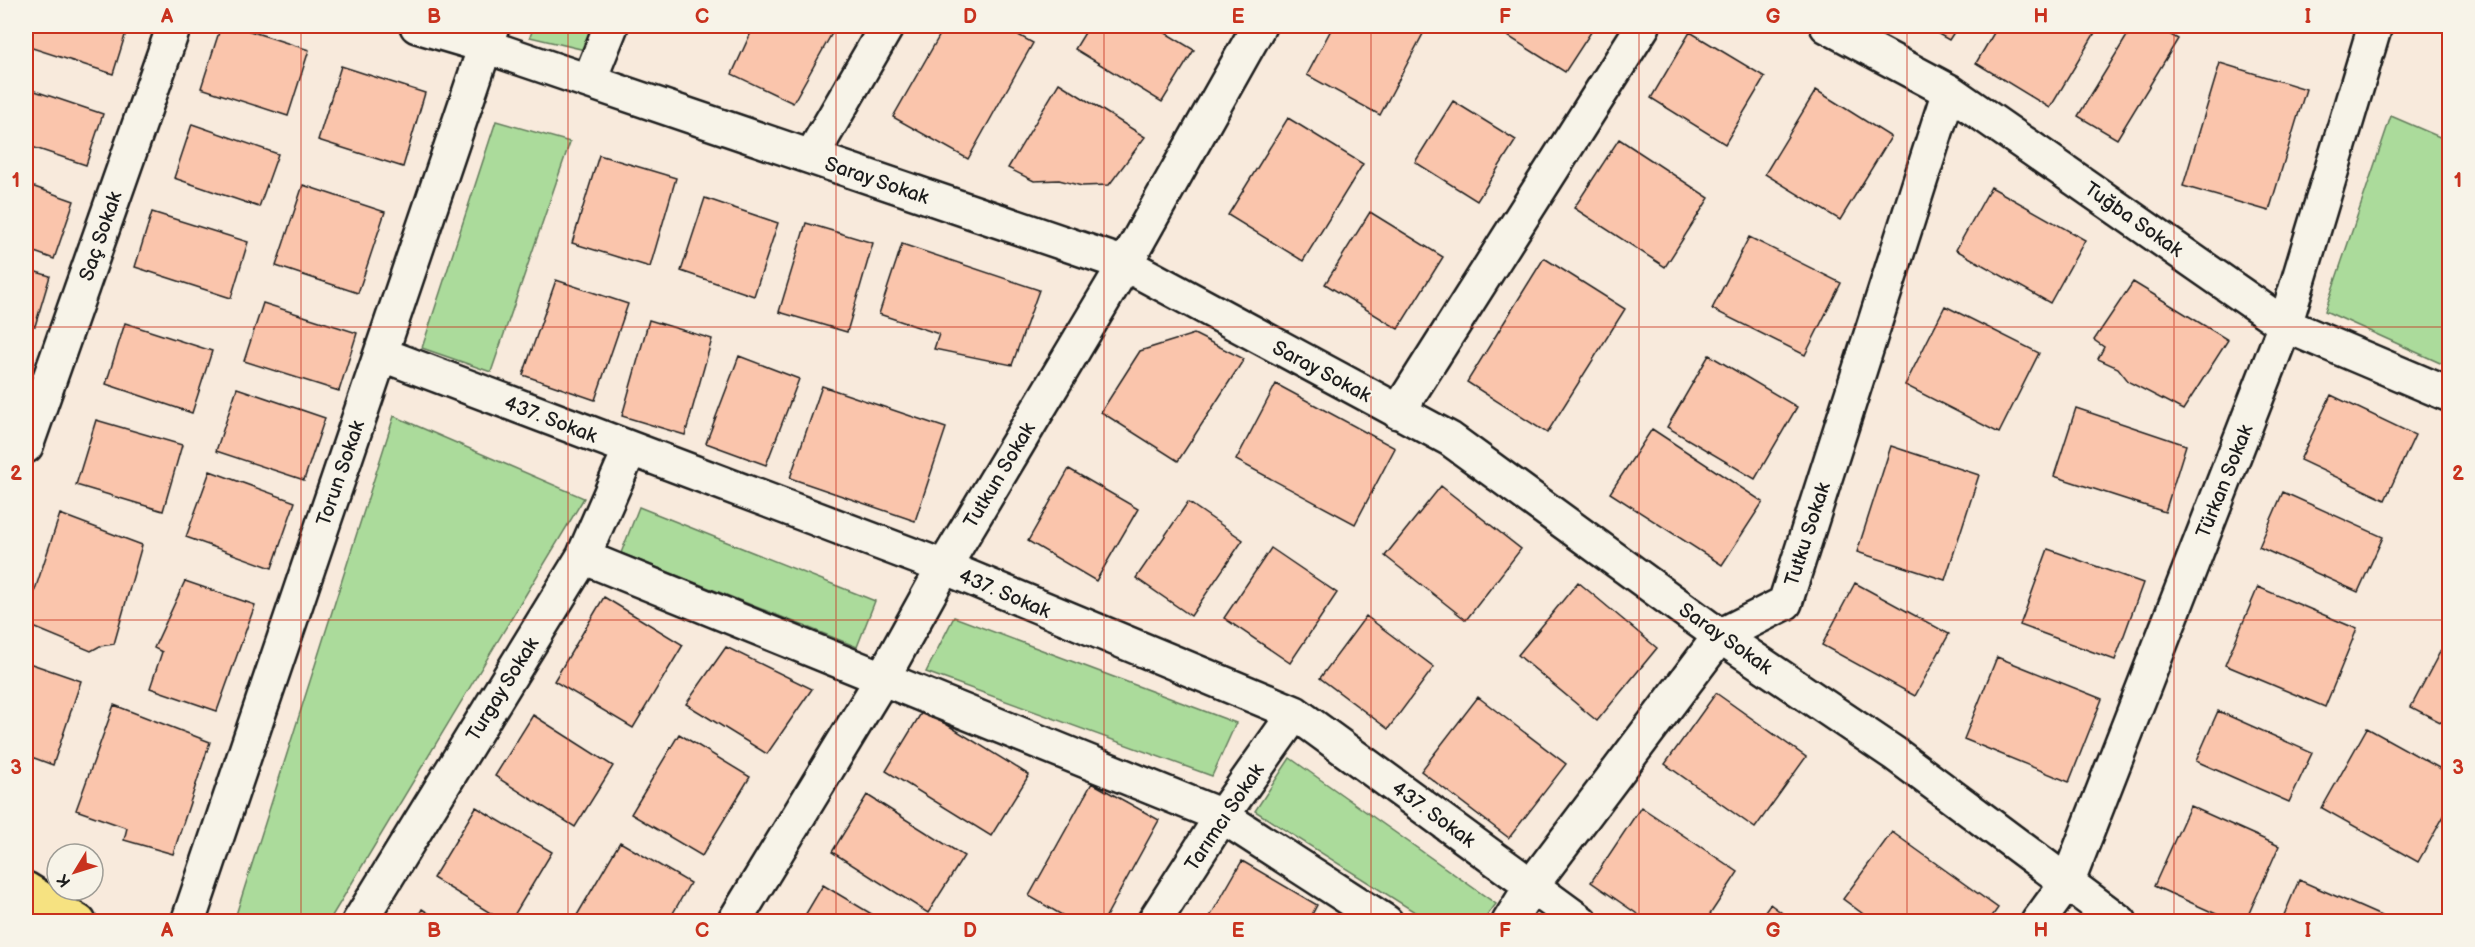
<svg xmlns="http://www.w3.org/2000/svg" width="2475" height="947" viewBox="0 0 2475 947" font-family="'Balsamiq Sans',sans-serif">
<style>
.green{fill:#abdb9b;stroke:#647c5c;stroke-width:1.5}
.building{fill:#fac5ac;stroke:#1c1c1c;stroke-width:1.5}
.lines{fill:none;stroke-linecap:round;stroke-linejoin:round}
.minor-casing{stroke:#1c1c1c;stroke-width:38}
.major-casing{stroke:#1c1c1c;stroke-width:38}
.minor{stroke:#f7f3e8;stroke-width:33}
.major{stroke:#f6e281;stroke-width:33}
.grid{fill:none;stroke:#c8321e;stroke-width:1.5;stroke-opacity:0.55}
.labels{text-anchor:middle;stroke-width:4.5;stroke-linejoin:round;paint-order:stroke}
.street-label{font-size:20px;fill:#1c1c1c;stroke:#f7f3e8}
.neatline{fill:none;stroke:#c8321e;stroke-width:2}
.grid-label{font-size:20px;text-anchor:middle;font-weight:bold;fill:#c8321e}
</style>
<rect width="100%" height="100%" fill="#f8eadc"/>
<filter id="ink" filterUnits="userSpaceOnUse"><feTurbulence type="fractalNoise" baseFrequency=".0167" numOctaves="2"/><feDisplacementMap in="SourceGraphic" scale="12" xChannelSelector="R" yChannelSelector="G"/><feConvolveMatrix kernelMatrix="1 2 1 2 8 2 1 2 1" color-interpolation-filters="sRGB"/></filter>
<g filter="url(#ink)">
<path class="green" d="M534 26H595L585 50 530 37Z
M2391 116 2449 141V367L2325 311Z
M496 121 570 142 491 372 422 348Z
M394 416 584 498 329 921H234Z
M639 507 875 601 857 647 621 553Z
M954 617 1236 723 1212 776 926 672Z
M1290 758 1496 904 1483 921H1429L1255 811Z"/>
<path class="building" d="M26 26H128L113 74 26 46Z
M221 26H234L309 50 288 116 201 88Z
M754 26H836L793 103 732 74Z
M945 26H1002L1033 43 968 159 893 117Z
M1089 26H1154L1194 50 1162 102 1075 49Z
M1333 26H1416L1425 30 1380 115 1307 75Z
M1492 26H1595L1565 72Z
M1924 26H1958L1949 40Z
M1998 26H2099L2050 108 1976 63Z
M2133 26H2155L2178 39 2117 139 2078 116Z
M1690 32 1765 77 1725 144 1651 98Z
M2220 63 2306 89 2269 211 2183 186Z
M341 66 425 93 403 167 318 140Z
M1059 83 1145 137 1109 185 1082 186 1059 180 1034 181 1008 168Z
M26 88 103 114 86 165 26 145Z
M1816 90 1891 137 1840 220 1765 174Z
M1453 101 1516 140 1477 201 1415 162Z
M1288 118 1363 164 1303 261 1228 215Z
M192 124 278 154 259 207 174 178Z
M1619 139 1709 198 1665 267 1574 208Z
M599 155 676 178 650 267 572 243Z
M26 184 74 201 54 259 26 249Z
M303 185 385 212 358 293 276 266Z
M1991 187 2085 240 2050 303 1956 250Z
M705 198 778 223 754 296 681 271Z
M152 212 248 242 231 298 135 267Z
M1370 212 1443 257 1398 329 1325 284Z
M806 223 873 243 847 332 779 312Z
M1749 237 1841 283 1805 355 1712 309Z
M902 244 1039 290 1012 365 934 349 939 334 879 314Z
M1544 258 1625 309 1547 433 1467 382Z
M26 269 50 276 35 326 26 324Z
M556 280 628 304 595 400 523 375Z
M2133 282 2228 340 2183 410 2129 382 2118 368 2098 359 2104 347 2094 340Z
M263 303 357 333 339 391 244 361Z
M1945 306 2039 353 1999 433 1905 385Z
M649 320 712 339 685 435 622 416Z
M125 323 212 351 192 413 106 384Z
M1194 334 1244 359 1178 461 1101 412 1140 351Z
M1709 355 1797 407 1755 479 1667 427Z
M739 356 799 379 766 465 706 443Z
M1276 384 1395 448 1355 524 1236 460Z
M822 386 946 428 915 521 790 478Z
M237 388 325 418 304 480 216 451Z
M2331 395 2415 435 2385 500 2300 460Z
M2076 408 2186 445 2165 512 2054 476Z
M96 420 182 445 163 511 76 485Z
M1652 429 1763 502 1722 565 1610 493Z
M1891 446 1979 475 1945 580 1857 552Z
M1069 469 1138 509 1096 581 1028 541Z
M210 471 295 502 272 568 186 537Z
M1441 486 1521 549 1466 620 1385 556Z
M2283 492 2383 537 2358 592 2259 547Z
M1188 502 1243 540 1191 616 1136 578Z
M60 514 142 545 114 644 100 646 91 651 26 624V617Z
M1271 548 1337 593 1290 663 1224 618Z
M2048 549 2143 583 2115 660 2020 625Z
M185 581 255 605 217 711 150 688 162 652 154 648Z
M1578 582 1657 648 1597 721 1518 655Z
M1855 583 1949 634 1915 696 1822 645Z
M2258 587 2357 629 2325 707 2225 665Z
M604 597 683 645 633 728 554 681Z
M1366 616 1434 667 1388 729 1320 678Z
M2450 633V727L2411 707Z
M726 647 812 689 767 754 686 704Z
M1997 657 2102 699 2069 782 1964 739Z
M26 662 81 681 53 765 26 755Z
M1716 693 1806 757 1755 828 1665 764Z
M1478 697 1566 764 1509 838 1421 771Z
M114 705 210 742 173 854 124 840 127 828 76 810Z
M923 710 1029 775 991 836 886 771Z
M2218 711 2312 753 2289 802 2196 761Z
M533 715 613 766 575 827 495 776Z
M2367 728 2450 774V805L2418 862 2322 808Z
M679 734 750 777 702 856 631 814Z
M1092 783 1159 820 1103 922H1074L1029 896Z
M867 795 964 856 928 913 832 852Z
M2190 806 2279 846 2245 922H2234L2154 886Z
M476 807 552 852 510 922H505L433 878Z
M1641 807 1738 872 1705 922H1649L1591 882Z
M1892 832 1998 908 1988 922H1874L1843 899Z
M620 842 690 883 668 922H573Z
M1242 861 1317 905 1308 922H1207Z
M2299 880 2381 916 2379 922H2281Z
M823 885 885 922H801Z
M1770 904 1794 922H1757Z
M422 909 442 922H415Z"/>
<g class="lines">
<defs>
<path id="minor" d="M417 26 485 46 1125 264 1450 439 1720 636 1895 754 2120 922
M1827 26 1949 91 2285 325 2450 395
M589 81 611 26
M811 157 887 26
M381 354 944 567 1295 713 1581 922
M1398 412 1643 26
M26 446 174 26
M583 557 1222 816 1386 922
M188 922 492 26
M359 922 583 557 630 449
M734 922 882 679 944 567 1125 264 1259 26
M1154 922 1222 816 1295 713
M1509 922 1532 885 1720 636 1785 603 1949 91
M2038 922 2068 881 2285 325 2375 26"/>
<path id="major" d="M26 889 79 922"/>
</defs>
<use href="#minor" class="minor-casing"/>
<use href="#major" class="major-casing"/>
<use href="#minor" class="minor"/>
<use href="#major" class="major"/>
</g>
</g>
<path class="grid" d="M301 26V922M568 26V922M836 26V922M1104 26V922M1371 26V922M1639 26V922M1907 26V922M2174 26V922M26 327H2450M26 620H2450"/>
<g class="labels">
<g class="street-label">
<text transform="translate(877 180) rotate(19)" y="7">Saray Sokak</text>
<text transform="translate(2134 219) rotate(35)" y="7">Tuğba Sokak</text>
<text transform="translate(100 236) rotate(-71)" y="7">Saç Sokak</text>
<text transform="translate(1322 371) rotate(28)" y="7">Saray Sokak</text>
<text transform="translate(551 419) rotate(21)" y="7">437. Sokak</text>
<text transform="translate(340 473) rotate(-71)" y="7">Torun Sokak</text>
<text transform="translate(999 475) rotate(-59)" y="7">Tutkun Sokak</text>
<text transform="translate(2224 481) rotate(-68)" y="7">Türkan Sokak</text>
<text transform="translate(1807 534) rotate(-72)" y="7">Tutku Sokak</text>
<text transform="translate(1005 593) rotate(23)" y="7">437. Sokak</text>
<text transform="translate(1726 638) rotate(35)" y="7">Saray Sokak</text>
<text transform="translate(502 689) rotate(-58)" y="7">Turgay Sokak</text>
<text transform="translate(1434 814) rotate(36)" y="7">437. Sokak</text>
<text transform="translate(1224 817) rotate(-56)" y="7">Tarımcı Sokak</text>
</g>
</g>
<rect width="2475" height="947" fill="none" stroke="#f7f3e8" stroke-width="66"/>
<g transform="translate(75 872) rotate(232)"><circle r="28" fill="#f7f3e8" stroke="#9f9d96" stroke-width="1.5"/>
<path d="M0-4.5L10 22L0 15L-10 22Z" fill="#c8321e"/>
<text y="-9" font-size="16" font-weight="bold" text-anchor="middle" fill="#1c1c1c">K</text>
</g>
<rect x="33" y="33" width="2409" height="881" class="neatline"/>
<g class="grid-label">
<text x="167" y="23">A</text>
<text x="434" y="23">B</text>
<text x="702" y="23">C</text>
<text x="970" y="23">D</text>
<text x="1238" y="23">E</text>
<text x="1505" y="23">F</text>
<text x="1773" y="23">G</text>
<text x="2041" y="23">H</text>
<text x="2308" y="23">I</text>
<text x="16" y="187">1</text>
<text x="2458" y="187">1</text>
<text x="16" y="480">2</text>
<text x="2458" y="480">2</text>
<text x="16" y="774">3</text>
<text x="2458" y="774">3</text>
<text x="167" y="937">A</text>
<text x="434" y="937">B</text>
<text x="702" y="937">C</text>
<text x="970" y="937">D</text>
<text x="1238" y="937">E</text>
<text x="1505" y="937">F</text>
<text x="1773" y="937">G</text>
<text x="2041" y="937">H</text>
<text x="2308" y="937">I</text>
</g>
</svg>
